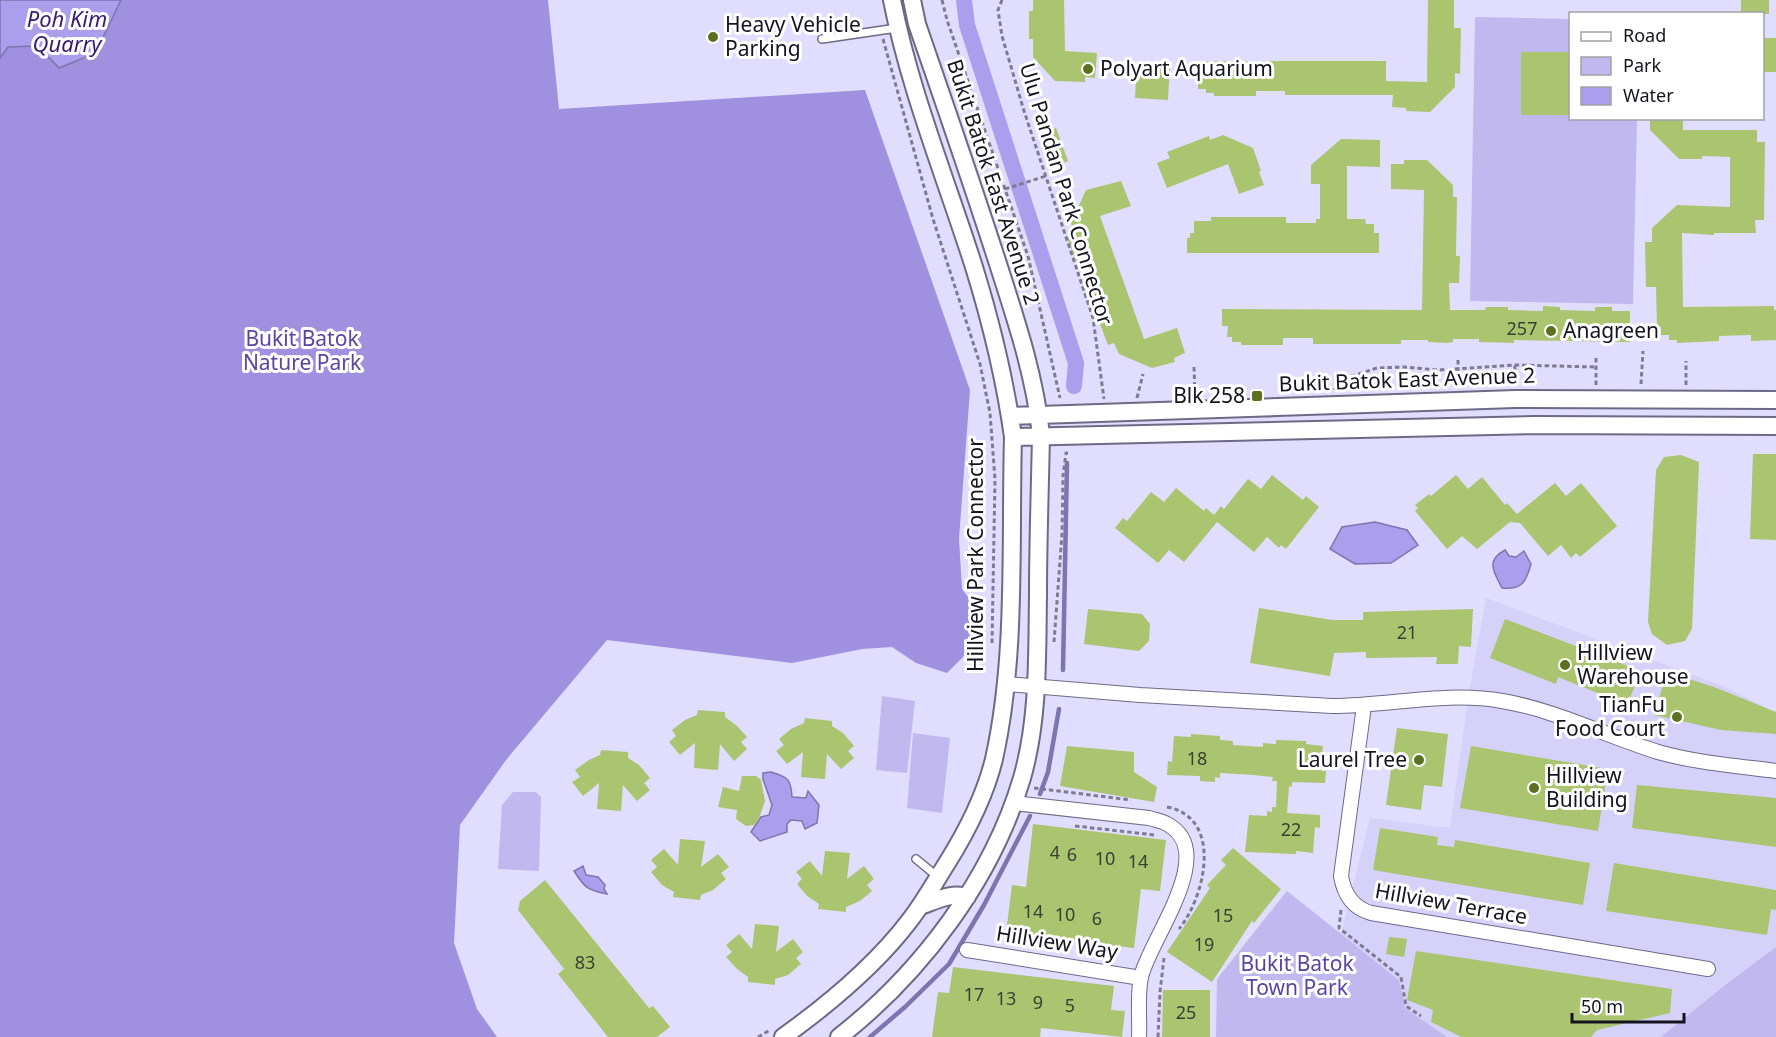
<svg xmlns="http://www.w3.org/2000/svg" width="1776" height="1037" viewBox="0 0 1776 1037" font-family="'Noto Sans',sans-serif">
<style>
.built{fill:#d6d1f9}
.green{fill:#c0b8ee}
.forest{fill:#9f91df}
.water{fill:#ab9eed;stroke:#7e74af;stroke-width:1.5}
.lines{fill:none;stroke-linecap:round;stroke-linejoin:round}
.stream{stroke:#7e74af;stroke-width:4.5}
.canal{stroke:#ab9eed;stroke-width:16}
.building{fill:#aac470}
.service-casing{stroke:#6d6986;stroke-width:10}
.minor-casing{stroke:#6d6986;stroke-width:16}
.tertiary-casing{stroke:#6d6986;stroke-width:20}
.path{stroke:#7e7b91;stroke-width:3;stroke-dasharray:4.5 3;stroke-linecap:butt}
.service{stroke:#fff;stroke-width:7}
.minor{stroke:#fff;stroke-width:14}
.tertiary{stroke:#fff;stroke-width:16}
.poi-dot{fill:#5b7121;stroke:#fff;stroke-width:2}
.labels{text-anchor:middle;stroke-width:6;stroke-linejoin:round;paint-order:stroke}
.number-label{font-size:18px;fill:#3a3f33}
.poi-label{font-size:21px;fill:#15131f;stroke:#fff;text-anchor:start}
.street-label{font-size:21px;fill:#15131f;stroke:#fff}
.park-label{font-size:21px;fill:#5b44a0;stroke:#fff}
.water-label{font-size:22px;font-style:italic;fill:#381a75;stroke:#fff}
</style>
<rect width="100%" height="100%" fill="#e1ddfe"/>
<path class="built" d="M1486 598 1725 687 1776 713V947L1726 983 1662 1037H1447L1404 1008 1399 979 1341 934 1370 818 1450 828 1470 686Z"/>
<path class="green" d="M1475 17 1570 19V118L1637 119 1633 304 1470 301Z
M882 696 915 701 907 773 876 770Z
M913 733 950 738 942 813 907 808Z
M513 792H536L541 797 539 871 498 869 502 805Z
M1287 891 1399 980 1405 1008 1447 1037H1216L1217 979Z
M1776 947V1037H1661L1726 984Z"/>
<path class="forest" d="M121 0H548L559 109 865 90 970 390 959 539 962 589 978 610 967 653 947 673 916 663 892 647 862 649 792 663 607 640 506 760 460 825 454 943 477 1009 497 1037H0V58L8 47 38 46 59 68 86 58 98 48Z"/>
<path class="water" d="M0 0H121L98 48 86 57 59 68 38 46 8 47 0 58Z
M1375 522 1407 530 1418 545 1391 563 1355 564 1330 549 1342 527Z
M1505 550 1509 556 1516 557 1524 551 1531 564C1526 582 1522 590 1502 588 1494 572 1485 561 1505 550Z
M771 772C788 777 791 779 792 797L806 798 808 791 819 805 817 823 805 829 802 821 791 820 787 824V832L760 841 751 832 761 817 769 815 772 805 763 779V773Z
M583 866 586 875 598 877 605 885 604 889 607 894C587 890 585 888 574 871Z"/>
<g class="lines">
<path class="stream" d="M1063 670 1067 463
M1040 794 1048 772 1059 709
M870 1037 905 1007 949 964 984 905 1030 816"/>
<path class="canal" d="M964 0 967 25 1076 363 1074 386"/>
</g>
<path class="building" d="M1033 0H1064L1065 51 1097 53 1095 78 1085 77V82L1055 81 1033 57V39H1029V11H1033Z
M1428 0H1454V28H1461L1460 74 1455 73V87L1430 112 1406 111V108L1392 107 1393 95H1285V91H1256V96H1214V93H1206V89H1198V80H1195V61H1386V81L1427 82Z
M1741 0H1769V14H1741Z
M1762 38H1776V72H1762Z
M1521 52H1570V115H1521Z
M1137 63 1170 65 1168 100 1135 98Z
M1650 118H1683V130H1757V142H1765L1764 220H1755L1756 233H1714V235L1682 233 1683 307 1774 306V310H1776V340L1751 341V335L1719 336V341L1677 343V340H1669V335H1661V327H1657L1656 287H1646L1645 242H1652V228L1677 205 1730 207V157L1702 156V159H1679L1650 130Z
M1056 128 1068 161 1053 167 1041 133Z
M1223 135 1253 148 1261 171 1259 172 1264 185 1239 194 1228 164 1167 188 1157 163 1170 158 1167 152 1209 136 1210 140Z
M1341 139 1380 140V167L1347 166V219H1365L1366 224H1374V233H1379V253H1187V238H1190V233H1194V221H1211V217H1286V223H1316V219H1320V184H1311V165Z
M1404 160H1427L1453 185V197H1457L1456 256H1460L1459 283H1449L1450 310H1485L1486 307H1508V310L1543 311V306L1560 307V310L1595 311V307H1612V311H1630V342L1514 340V343L1479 342V339H1453V342L1447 343 1428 342V340H1401V344H1313V338H1283V345H1241V342H1232V337H1227L1228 326H1222V309L1422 310 1424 190 1391 189V164H1404Z
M1121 181 1131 206 1100 216 1144 339 1177 328 1185 353 1174 358 1175 362 1152 368 1119 354 1114 343 1108 345 1067 237 1075 234 1071 223 1086 190Z
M1753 454H1776V540L1750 539Z
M1681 455 1699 462 1692 629 1685 641 1667 645 1652 634 1648 622 1656 470 1664 457Z
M1272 475 1303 500 1306 496 1319 507 1286 549 1281 545 1279 548 1267 537 1254 552 1217 522 1184 562 1169 550 1158 563 1115 528 1123 518 1127 521 1151 492 1164 502 1176 488 1204 511 1206 508 1214 515 1221 506 1224 509 1248 479 1261 489Z
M1456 475 1468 489 1482 477 1505 505 1507 503 1517 514 1555 483 1566 496 1581 483 1617 526 1580 557 1576 553 1571 558 1561 545 1548 556 1520 523 1510 522 1477 549 1462 536 1447 549 1415 511 1418 508 1415 505 1429 494 1431 496Z
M1259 608 1332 620H1363V612L1473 609 1471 647 1459 646 1458 664H1436L1437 657 1366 658V652L1334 653 1330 676 1250 663Z
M1088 609 1142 614 1150 624 1149 641 1139 651 1084 644Z
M1505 619 1641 671 1627 705 1558 677 1556 684 1490 658Z
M1667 672 1714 687 1776 712V734L1721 730 1654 715Z
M698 710 725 712V717L737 726 747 737 741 742 747 749 734 761 720 744 718 770 694 768 695 743 680 755 669 742 676 736 672 730 685 720 697 715Z
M805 718 832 721V726L843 733 854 746 848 751 854 758 841 769 827 754 825 779 801 777 803 752 787 764 776 751 784 745 779 739 791 729 804 723Z
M1397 728 1448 734 1442 787 1424 785 1421 810 1386 805Z
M1191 734 1220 736V740L1233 741V745L1263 747V743L1276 744V740L1306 741V744L1323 746 1321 771H1326L1325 783 1292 782V787L1289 786 1287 813 1320 815V828L1315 827 1313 853 1296 851V854L1245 852 1249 815 1267 816V811L1272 812V807H1276L1277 781H1272L1273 777 1254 775 1220 773V778L1215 777V782L1200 781V776L1167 775 1168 761 1172 762 1174 736 1191 737Z
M1067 746 1134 752V772L1157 787 1154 802 1060 786Z
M1471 746 1608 769 1598 831 1460 808Z
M601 750 628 752V758L639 765 650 778 644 783 650 790 637 801 623 785 621 811 597 809 599 783 583 796 572 782 580 777 575 770 589 760 600 755Z
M742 776H756L761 780 765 801 758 821 754 825 746 826 736 819 737 810 718 807 723 787 739 791Z
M1637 785 1776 798V847L1632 828Z
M1033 824 1166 840 1160 891 1141 889 1134 948 1006 933 1012 885 1026 887Z
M1380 828 1438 837 1437 845 1454 847 1455 840 1590 863 1583 905 1373 870Z
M680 839 705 841 701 867 718 854 729 867 721 873 726 879 713 890 701 895 700 900 673 897 674 892 662 885 651 872 657 867 651 860 664 849 678 865Z
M1233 848 1281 889 1254 923 1252 921 1212 982 1167 952 1210 888 1207 885 1226 865 1221 860Z
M825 851 850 853 847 879 864 866 874 879 867 885 872 891 860 901 846 907V912L818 909 819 904 807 896 797 884 802 879 796 872 810 861 822 876Z
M1614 863 1776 890V910L1771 909 1767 935 1606 911Z
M545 880 649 1008 653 1006 670 1027 657 1037H608L558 974 564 969 518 910 520 901Z
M755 924 779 926 776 952 793 939 803 952 796 958 801 964 788 975 775 979V985L748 982V977L737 969 726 957 732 952 726 945 739 934 752 949Z
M1389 937 1407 939 1404 957 1386 954Z
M1416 951 1672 989 1670 1013 1597 1030 1591 1037H1461L1431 1022 1433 1010 1407 1000Z
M953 967 1114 986 1111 1010 1125 1011 1122 1037 1041 1028 1040 1037H932L938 992 949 993Z
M1163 990H1210V1037H1162Z"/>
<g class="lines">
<defs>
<path id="service" d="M822 39 897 28
M916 859 938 877"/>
<path id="minor" d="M1006 684 1140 695 1332 706C1389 706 1446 691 1502 701 1556 710 1606 736 1658 752 1697 763 1737 766 1776 771
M1364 706 1341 876C1344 894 1353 908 1371 913L1708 969
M1013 803 1149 818C1155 820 1162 821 1167 824 1220 852 1149 940 1141 977 1137 996 1140 1018 1139 1037
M967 950 1141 978"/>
<path id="tertiary" d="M1010 416 1515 399 1776 400
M1013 437 1534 425 1776 426
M920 906C935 901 951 892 967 897
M783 1037C829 1004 876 965 910 920 924 902 935 882 947 863 967 831 985 796 994 759 1017 656 1010 542 1013 437 1005 380 991 322 974 267 946 179 910 91 892 0
M839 1037C921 973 992 879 1022 778 1039 719 1037 655 1038 594 1038 541 1040 488 1041 435 1035 377 1017 323 999 267 973 186 945 105 917 24L912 0"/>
</defs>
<use href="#service" class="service-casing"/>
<use href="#minor" class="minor-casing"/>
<use href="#tertiary" class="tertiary-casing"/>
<path class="path" d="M942 0 947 20 1028 256 1060 398
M1002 0 998 10 1002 36 1024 111 1093 318 1104 399
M883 39 933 219 980 364 990 413 995 479 992 644
M1005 189 1046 176
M1194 367 1195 396
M1641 384 1643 351
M1514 385 1515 365
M1596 385V357
M1686 385V361
M1458 387V360
M1334 390 1346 378 1377 368 1403 367 1438 370 1515 365 1596 367
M1137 398 1143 374
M1054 642 1062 534 1063 476 1066 453H1068
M1034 788 1131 800
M1167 807C1224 818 1205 897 1179 929
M1075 826 1155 835
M1341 910 1339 928 1401 977 1406 1006 1421 1016
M758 1037 770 1030
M1158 1037 1160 992 1164 958"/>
<use href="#service" class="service"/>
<use href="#minor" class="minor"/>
<use href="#tertiary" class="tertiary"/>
</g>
<g class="poi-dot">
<circle cx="713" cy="37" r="6"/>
<circle cx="1088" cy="69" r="6"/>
<circle cx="1551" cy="331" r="6"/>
<rect x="1251" y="390" width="12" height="12" rx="3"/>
<circle cx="1565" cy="665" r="6"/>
<circle cx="1677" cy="717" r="6"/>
<circle cx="1419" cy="760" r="6"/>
<circle cx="1534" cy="788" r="6"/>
</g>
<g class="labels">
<g class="number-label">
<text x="1522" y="335">257</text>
<text x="1407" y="639">21</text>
<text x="1197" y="765">18</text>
<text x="1291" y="836">22</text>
<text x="1055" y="859">4</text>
<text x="1072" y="861">6</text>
<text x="1105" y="865">10</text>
<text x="1138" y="868">14</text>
<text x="1033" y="918">14</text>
<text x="1065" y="921">10</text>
<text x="1223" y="922">15</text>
<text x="1097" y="925">6</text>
<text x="1204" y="951">19</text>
<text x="585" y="969">83</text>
<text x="974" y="1001">17</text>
<text x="1006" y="1005">13</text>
<text x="1038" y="1009">9</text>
<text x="1070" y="1012">5</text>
<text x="1186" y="1019">25</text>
</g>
<g class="poi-label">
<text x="725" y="32">Heavy Vehicle<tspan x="725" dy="24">Parking</tspan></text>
<text x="1100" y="76">Polyart Aquarium</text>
<text x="1563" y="338">Anagreen</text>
<text x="1245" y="403" text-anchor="end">Blk 258</text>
<text x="1577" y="660">Hillview<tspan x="1577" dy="24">Warehouse</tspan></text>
<text x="1665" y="712" text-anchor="end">TianFu<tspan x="1665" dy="24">Food Court</tspan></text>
<text x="1407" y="767" text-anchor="end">Laurel Tree</text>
<text x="1546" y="783">Hillview<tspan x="1546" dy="24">Building</tspan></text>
</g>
<g class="street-label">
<text transform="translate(993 182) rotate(72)" y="7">Bukit Batok East Avenue 2</text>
<text transform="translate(1066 194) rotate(73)" y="7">Ulu Pandan Park Connector</text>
<text transform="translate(1407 380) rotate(-2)" y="7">Bukit Batok East Avenue 2</text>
<text transform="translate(976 555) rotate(-90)" y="7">Hillview Park Connector</text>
<text transform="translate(1451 904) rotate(10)" y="7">Hillview Terrace</text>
<text transform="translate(1057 943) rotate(9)" y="7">Hillview Way</text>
</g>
<g class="park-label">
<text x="302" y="346">Bukit Batok<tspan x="302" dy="24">Nature Park</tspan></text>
<text x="1297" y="971">Bukit Batok<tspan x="1297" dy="24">Town Park</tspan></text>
</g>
<g class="water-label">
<text x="67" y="27">Poh Kim<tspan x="67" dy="25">Quarry</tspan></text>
</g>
</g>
<rect x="1569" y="12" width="195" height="108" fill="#ffffff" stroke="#a1a1a5" stroke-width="1.5"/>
<rect x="1581" y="32" width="30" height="9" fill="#ffffff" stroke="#a1a1a5" stroke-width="1.5"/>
<text x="1623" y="42" font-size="18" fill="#15131f">Road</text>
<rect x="1581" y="57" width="30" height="18" fill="#c0b8ee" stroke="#a1a1a5" stroke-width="1.5"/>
<text x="1623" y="72" font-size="18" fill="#15131f">Park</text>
<rect x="1581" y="87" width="30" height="18" fill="#ab9eed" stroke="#a1a1a5" stroke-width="1.5"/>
<text x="1623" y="102" font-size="18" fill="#15131f">Water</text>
<path d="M1572 1013v9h112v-9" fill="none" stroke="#15131f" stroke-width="3"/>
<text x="1581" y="1013" font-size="18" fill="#15131f" stroke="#ffffff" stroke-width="4.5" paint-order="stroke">50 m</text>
</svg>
